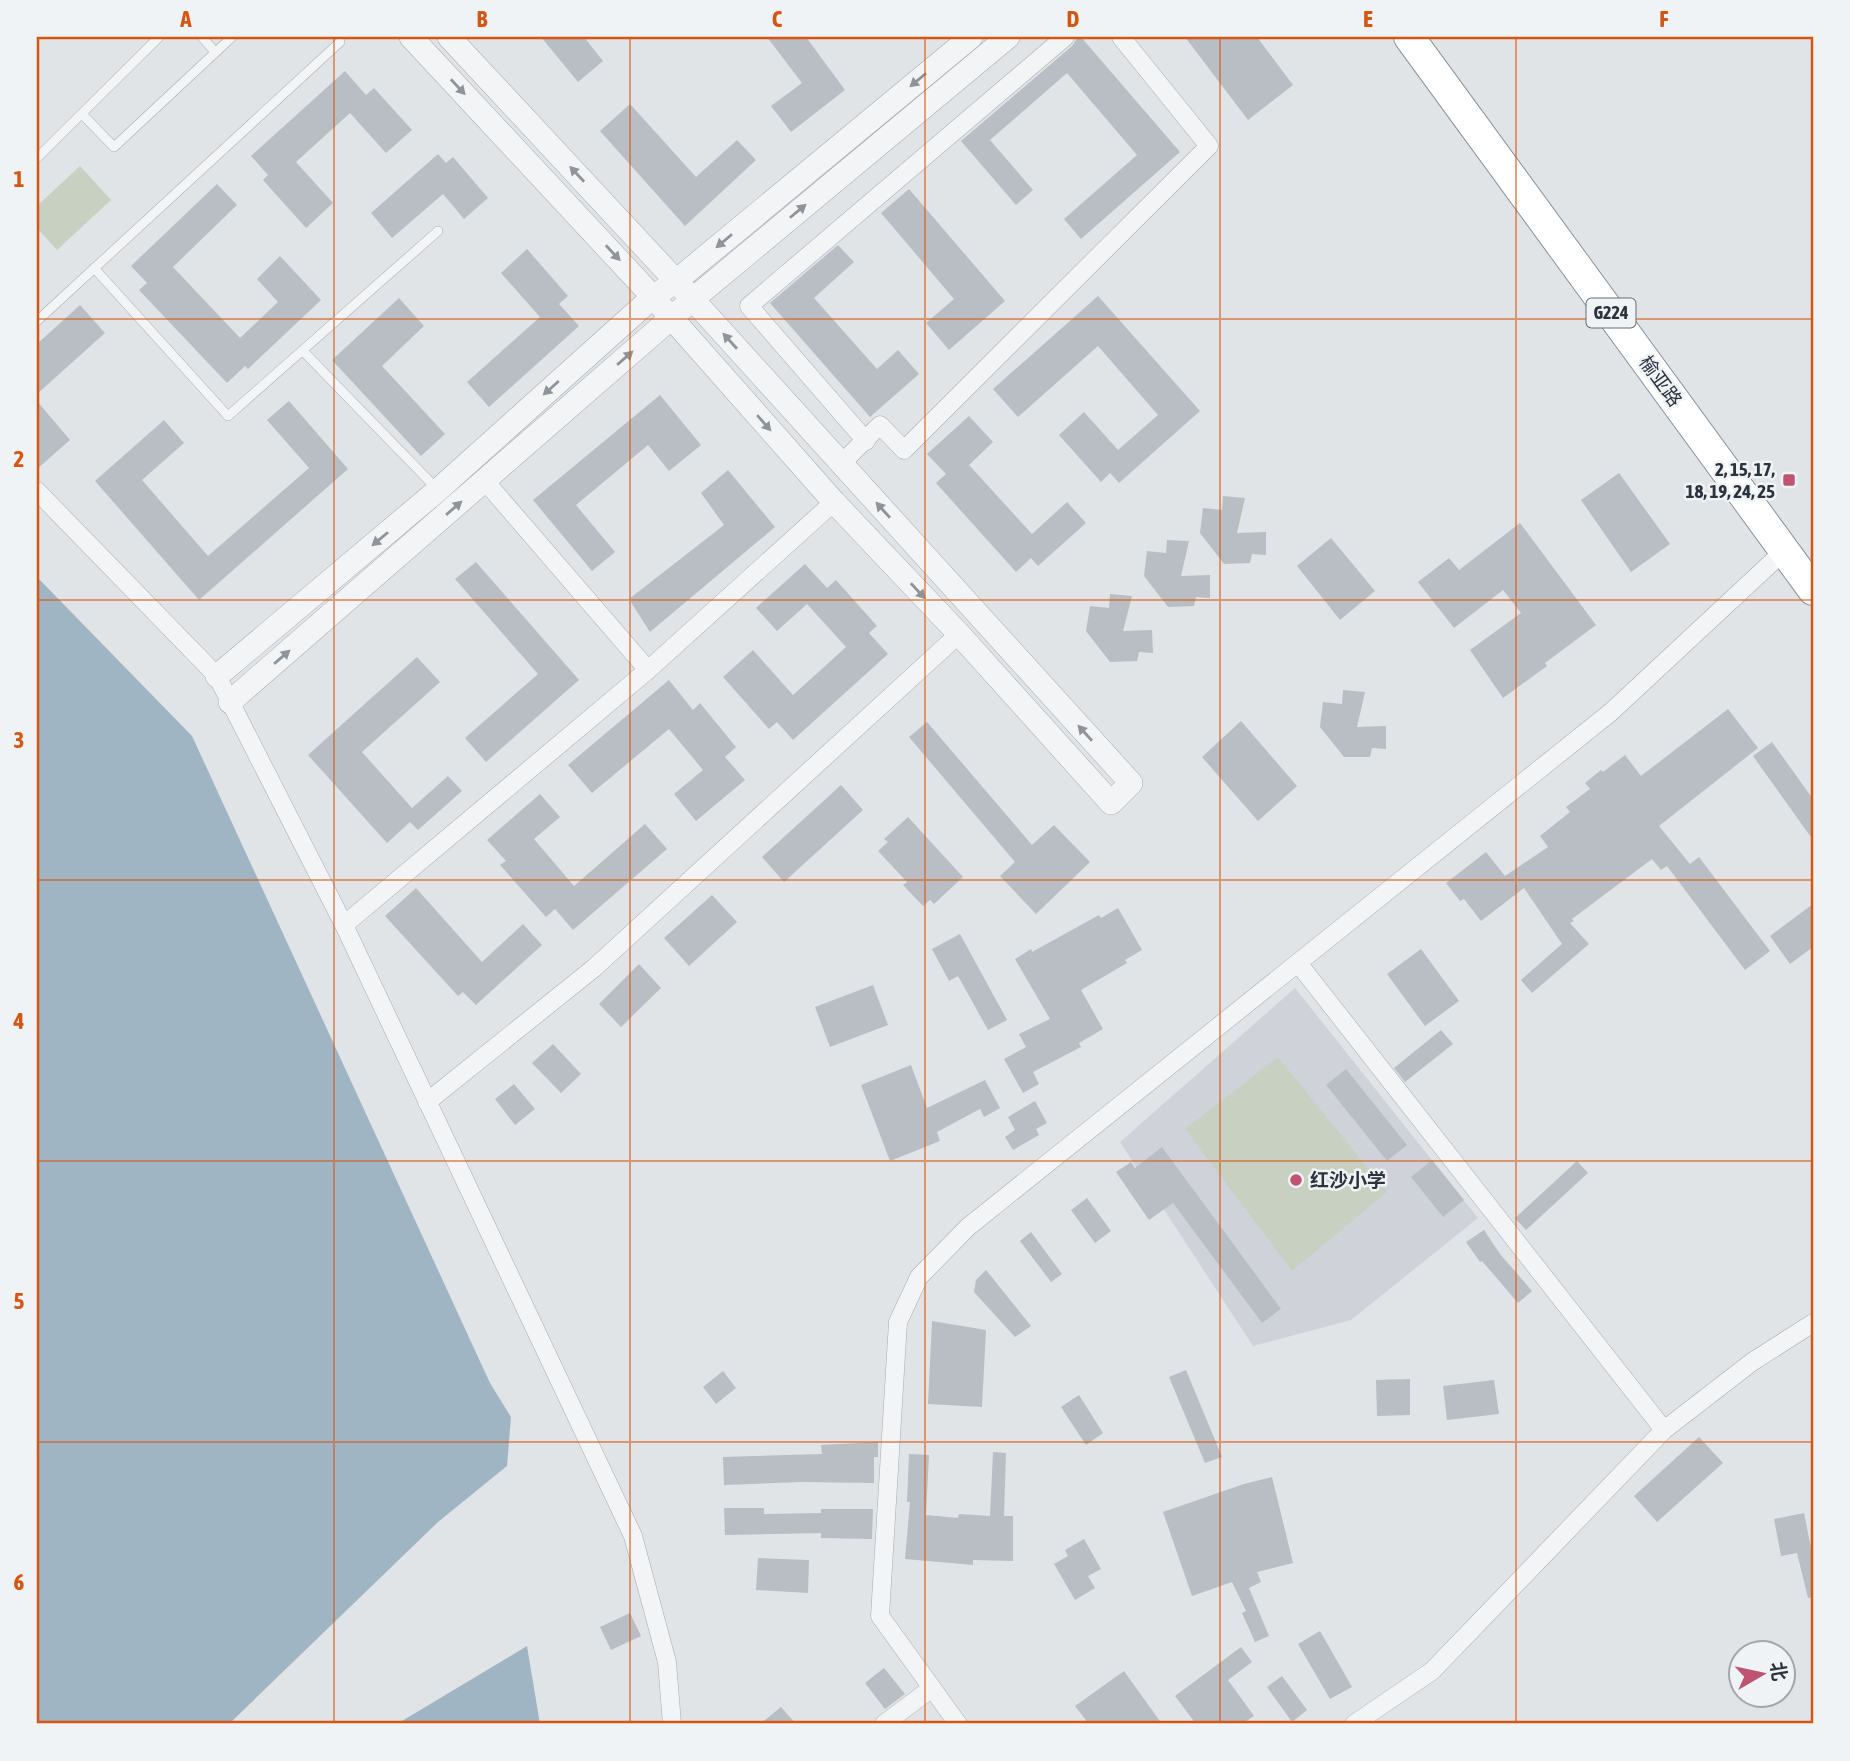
<svg xmlns="http://www.w3.org/2000/svg" width="1850" height="1761" viewBox="0 0 1850 1761" font-family="'Asap Condensed','Noto Sans SC',sans-serif">
<style>
.built{fill:#cfd3d9}
.green{fill:#c8d0c2}
.water{fill:#a0b5c3}
.building{fill:#b8bec4}
.lines{fill:none;stroke-linecap:round;stroke-linejoin:round}
.service-casing{stroke:#a6acb1;stroke-width:10}
.minor-casing{stroke:#a6acb1;stroke-width:19}
.tertiary-casing{stroke:#a6acb1;stroke-width:24}
.trunk-casing{stroke:#8a939c;stroke-width:32}
.service{stroke:#f3f4f6;stroke-width:9}
.minor{stroke:#f3f4f6;stroke-width:18}
.tertiary{stroke:#f3f4f6;stroke-width:23}
.trunk{stroke:#fff;stroke-width:30}
.oneway{fill:#8f949a}
.grid{fill:none;stroke:#d55511;stroke-width:2;stroke-opacity:0.55}
.poi-dot{fill:#be5471;stroke:#f0f3f5;stroke-width:2.5}
.labels{text-anchor:middle;stroke-width:5;stroke-linejoin:round;paint-order:stroke}
.shield{fill:#f0f3f5;stroke:#666d74;stroke-width:2}
.shield-label{font-size:18px;font-weight:bold;fill:#2b343d}
.street-label{font-size:19px;fill:#2b343d;stroke:#f0f3f5}
.poi-label{font-size:19px;font-weight:bold;fill:#2b343d;stroke:#f0f3f5;text-anchor:end}
.neatline{fill:none;stroke:#d55511;stroke-width:2.5}
.grid-label{font-size:23px;text-anchor:middle;font-weight:bold;fill:#d55511}
</style>
<rect width="100%" height="100%" fill="#e0e4e7"/>
<path class="built" d="M1295 988 1478 1218 1351 1320 1253 1346 1120 1142Z"/>
<path class="green" d="M80 166 111 200 57 250 37 228V206Z
M1278 1057 1387 1192 1292 1271 1185 1129Z"/>
<path class="water" d="M37 577 192 736 490 1383 511 1417 507 1466 438 1522 229 1724H37Z
M527 1646 540 1724H397Z"/>
<path class="building" d="M541 37H584L603 61 578 82Z
M767 37H806L845 90 791 132 771 106 802 83Z
M1078 37H1081L1180 152 1081 239 1064 219 1137 155 1067 73 990 140 1033 190 1016 205 961 141 1072 46Z
M1185 37H1257L1293 85 1248 120Z
M345 71 366 95 374 88 412 130 386 153 350 113 296 162 333 203 306 228 263 180 268 175 251 156Z
M630 104 696 177 737 140 756 160 685 226 600 131Z
M438 154 446 163 453 157 488 198 464 219 443 194 392 238 371 213Z
M217 184 237 205 173 267 240 338 278 302 257 279 280 256 321 300 248 369 245 366 227 383 139 290 147 283 131 266Z
M909 189 1005 301 949 350 926 323 954 299 881 213Z
M838 245 854 262 814 298 877 369 898 350 919 374 870 417 770 303Z
M527 249 568 296 559 304 579 326 489 407 467 382 540 317 501 273Z
M1098 296 1200 411 1119 483 1110 473 1101 482 1059 435 1084 412 1118 450 1158 415 1098 346 1018 417 993 389Z
M399 298 424 326 382 366 445 434 421 456 332 360Z
M80 305 105 333 37 394V344Z
M660 395 701 445 669 471 648 445 576 505 615 552 592 571 533 500Z
M37 401 70 440 37 469Z
M289 401 348 469 199 600 95 481 164 420 184 443 142 480 208 556 309 468 267 420Z
M969 416 993 442 969 465 1032 534 1067 502 1086 523 1038 566 1031 558 1016 572 936 483 946 474 927 454Z
M728 470 775 527 650 632 629 599 724 525 701 493Z
M1619 473 1670 544 1631 572 1581 500Z
M1223 496 1245 498 1237 533 1266 532V555L1252 554 1250 563 1224 564 1200 533 1203 508 1222 510Z
M1520 523 1596 625 1545 663 1547 666 1503 698 1470 650 1521 613 1503 590 1454 628 1418 582 1449 558 1459 570Z
M1331 538 1375 591 1340 620 1297 566Z
M1167 540 1189 541 1181 576 1210 575V598L1196 597 1194 606 1168 607 1144 576 1147 551 1166 553Z
M476 562 579 680 486 762 465 738 538 674 455 579Z
M805 564 827 588 836 580 877 626 869 633 888 654 793 740 777 722 769 729 723 677 753 650 793 695 846 647 807 604 777 631 756 608Z
M1110 594 1132 596 1123 631 1152 630 1153 653 1139 652 1137 661 1110 662 1086 631 1090 606 1109 608Z
M417 657 440 682 362 752 412 808 448 776 462 791 418 830 410 822 387 843 308 755Z
M669 680 693 710 700 703 736 747 725 757 745 780 696 821 674 794 703 770 669 729 592 793 568 765Z
M1343 690 1365 692 1357 727 1386 726V749L1372 748 1370 757H1344L1320 727 1323 702 1342 704Z
M1728 709 1758 748 1659 826 1690 864 1699 857 1770 951 1745 970 1667 866 1661 870 1652 859 1572 919 1574 921 1570 923 1589 944 1532 993 1521 980 1562 944 1524 888 1481 921 1464 899 1460 901 1446 883 1486 852 1505 876 1548 847 1540 836 1570 812 1566 807 1590 789 1585 783 1601 770 1603 772 1625 755 1641 776Z
M1241 721 1297 786 1258 821 1202 757Z
M927 722 1032 845 1054 825 1090 862 1036 914 1000 876 1015 862 909 737Z
M1772 742 1813 799V840L1753 756Z
M841 785 863 810 784 882 762 857Z
M540 794 560 817 534 839 574 886 645 824 667 849 573 930 555 909 546 917 500 865 506 861 487 840Z
M908 817 963 877 934 904 930 900 923 906 903 885 907 882 878 851 888 842 884 839Z
M416 888 482 962 523 924 542 945 476 1005 463 992 458 996 385 916Z
M712 895 737 922 689 966 664 938Z
M1813 904V947L1790 964 1770 936Z
M1118 908 1142 950 1125 960 1127 963 1081 990 1103 1029 1079 1043 1081 1047 1033 1072 1039 1084 1023 1093 1004 1059 1026 1047 1019 1034 1050 1019 1015 959 1031 949 1032 952 1099 915 1101 918Z
M960 934 1007 1020 988 1030 958 976 949 981 932 949Z
M1421 949 1459 1001 1425 1026 1387 974Z
M639 964 661 988 621 1027 599 1004Z
M873 985 888 1025 830 1047 815 1007Z
M1441 1030 1453 1044 1405 1082 1394 1068Z
M553 1044 581 1074 561 1093 532 1063Z
M911 1065 927 1108 985 1080 1000 1108 984 1117 980 1109 937 1132 940 1141 890 1161 861 1085Z
M1346 1069 1407 1145 1387 1161 1326 1085Z
M514 1084 535 1109 515 1125 495 1099Z
M1035 1101 1047 1123 1036 1129 1039 1135 1013 1150 1005 1137 1015 1130 1008 1117Z
M1162 1147 1281 1309 1262 1323 1173 1203 1149 1220 1116 1172 1131 1162 1135 1168Z
M1432 1160 1464 1200 1443 1217 1411 1177Z
M1577 1161 1588 1173 1526 1230 1515 1218Z
M1087 1198 1111 1231 1095 1243 1071 1210Z
M1484 1230 1500 1254 1532 1291 1518 1303 1482 1261 1480 1262 1466 1242Z
M1031 1232 1062 1274 1051 1282 1020 1241Z
M986 1270 1031 1326 1015 1337 974 1292 976 1280Z
M932 1321 986 1330 982 1407 928 1404Z
M1186 1370 1222 1457 1205 1463 1169 1377Z
M723 1371 736 1388 716 1404 703 1387Z
M1410 1379V1415L1377 1416 1376 1380Z
M1494 1380 1499 1414 1447 1420 1443 1386Z
M1079 1395 1103 1433 1086 1445 1061 1407Z
M1699 1437 1723 1463 1657 1522 1634 1496Z
M878 1442V1457H874V1483L801 1482 724 1485 723 1457 822 1454 821 1445Z
M993 1452 1006 1453 1004 1516H1013V1561L973 1560V1565L905 1559 910 1502H907L909 1454 929 1455 926 1515 958 1518 959 1514 990 1516Z
M1272 1477 1293 1563 1257 1572 1261 1582 1249 1588 1269 1636 1255 1642 1242 1613 1246 1611 1232 1582 1192 1596 1163 1512 1244 1484Z
M724 1508H764V1514L821 1513V1509H873L872 1539 821 1538V1533L725 1535Z
M1804 1513 1813 1558V1597L1808 1598 1797 1553 1781 1556 1774 1519Z
M1084 1539 1101 1569 1088 1576 1095 1588 1075 1600 1054 1564 1068 1556 1065 1550Z
M758 1558 809 1560 808 1593 756 1590Z
M630 1613 641 1636 611 1650 600 1627Z
M1320 1631 1352 1687 1330 1699 1298 1644Z
M1241 1647 1252 1662 1228 1680 1254 1716 1242 1724H1196L1175 1696Z
M884 1668 905 1694 885 1709 865 1683Z
M1124 1671 1162 1724H1089L1075 1706Z
M1282 1676 1307 1710 1292 1722 1267 1687Z
M781 1707 796 1724H760Z"/>
<g class="lines">
<defs>
<path id="service" d="M202 37 215 52
M82 114 114 147 232 37
M37 158 159 37
M94 268 228 416 438 231
M37 321 340 42
M303 351 437 489"/>
<path id="minor" d="M866 441 749 306 1065 37
M841 464 880 425 904 450 1209 146 1121 37
M485 481 648 670
M37 491 217 676 344 925 633 1536 667 1662 672 1724
M344 925 648 670 834 502
M1298 963 1664 1430
M427 1102 594 968 959 634
M884 1724 932 1688
M958 1724 880 1616 898 1322 919 1277 968 1227 1611 712 1785 550
M1354 1724 1432 1671 1664 1430 1752 1362 1813 1323"/>
<path id="tertiary" d="M411 37 653 297 834 502 959 634 1111 803 1131 783 676 281 449 37
M217 676 438 490 653 297 676 281 971 37
M230 702 693 299 1008 37"/>
<path id="trunk" d="M1409 37 1813 590"/>
</defs>
<use href="#service" class="service-casing"/>
<use href="#minor" class="minor-casing"/>
<use href="#tertiary" class="tertiary-casing"/>
<use href="#trunk" class="trunk-casing"/>
<use href="#service" class="service"/>
<use href="#minor" class="minor"/>
<use href="#tertiary" class="tertiary"/>
<use href="#trunk" class="trunk"/>
</g>
<defs><path id="oneway-solid" d="M-6-.8H1V-3.2L6.5 0L1 3.2V.8H-6Z" transform="scale(1.75)"/></defs>
<g class="oneway">
<use href="#oneway-solid" transform="translate(918 80) rotate(140)"/>
<use href="#oneway-solid" transform="translate(458 87) rotate(47)"/>
<use href="#oneway-solid" transform="translate(577 174) rotate(-133)"/>
<use href="#oneway-solid" transform="translate(798 211) rotate(-40)"/>
<use href="#oneway-solid" transform="translate(724 241) rotate(140)"/>
<use href="#oneway-solid" transform="translate(613 253) rotate(47)"/>
<use href="#oneway-solid" transform="translate(730 341) rotate(-132)"/>
<use href="#oneway-solid" transform="translate(625 358) rotate(-41)"/>
<use href="#oneway-solid" transform="translate(551 388) rotate(138)"/>
<use href="#oneway-solid" transform="translate(764 423) rotate(49)"/>
<use href="#oneway-solid" transform="translate(454 508) rotate(-41)"/>
<use href="#oneway-solid" transform="translate(883 510) rotate(-132)"/>
<use href="#oneway-solid" transform="translate(380 539) rotate(140)"/>
<use href="#oneway-solid" transform="translate(918 591) rotate(47)"/>
<use href="#oneway-solid" transform="translate(282 657) rotate(-41)"/>
<use href="#oneway-solid" transform="translate(1085 733) rotate(-132)"/>
</g>
<path class="grid" d="M334 37V1724M630 37V1724M925 37V1724M1220 37V1724M1516 37V1724M37 319H1813M37 600H1813M37 880H1813M37 1161H1813M37 1442H1813"/>
<g class="poi-dot">
<rect x="1782" y="473" width="14" height="14" rx="3.5"/>
<circle cx="1296" cy="1180" r="7"/>
</g>
<g class="labels">
<rect class="shield" x="1586.5" y="298.5" width="49" height="29" rx="5"/>
<g class="shield-label">
<text x="1611" y="319">G224</text>
</g>
<g class="street-label">
<text transform="translate(1661 381) rotate(54)" y="7">榆亚路</text>
</g>
<g class="poi-label">
<text x="1775" y="476">2, 15, 17,<tspan x="1775" dy="22">18, 19, 24, 25</tspan></text>
<text x="1310" y="1187" text-anchor="start">红沙小学</text>
</g>
</g>
<rect width="1850" height="1761" fill="none" stroke="#f0f3f5" stroke-width="77"/>
<g transform="translate(1762 1674) rotate(81)"><circle r="33" fill="#f0f3f5" stroke="#a1a7ab" stroke-width="2"/>
<path d="M0-5L12 26L0 18L-12 26Z" fill="#be5471"/>
<text y="-10" font-size="19" font-weight="bold" text-anchor="middle" fill="#2b343d">北</text>
</g>
<rect x="38" y="38" width="1774" height="1684" class="neatline"/>
<g class="grid-label">
<text x="186" y="27">A</text>
<text x="482" y="27">B</text>
<text x="777" y="27">C</text>
<text x="1073" y="27">D</text>
<text x="1368" y="27">E</text>
<text x="1664" y="27">F</text>
<text x="19" y="187">1</text>
<text x="19" y="467">2</text>
<text x="19" y="748">3</text>
<text x="19" y="1029">4</text>
<text x="19" y="1309">5</text>
<text x="19" y="1590">6</text>
</g>
</svg>
